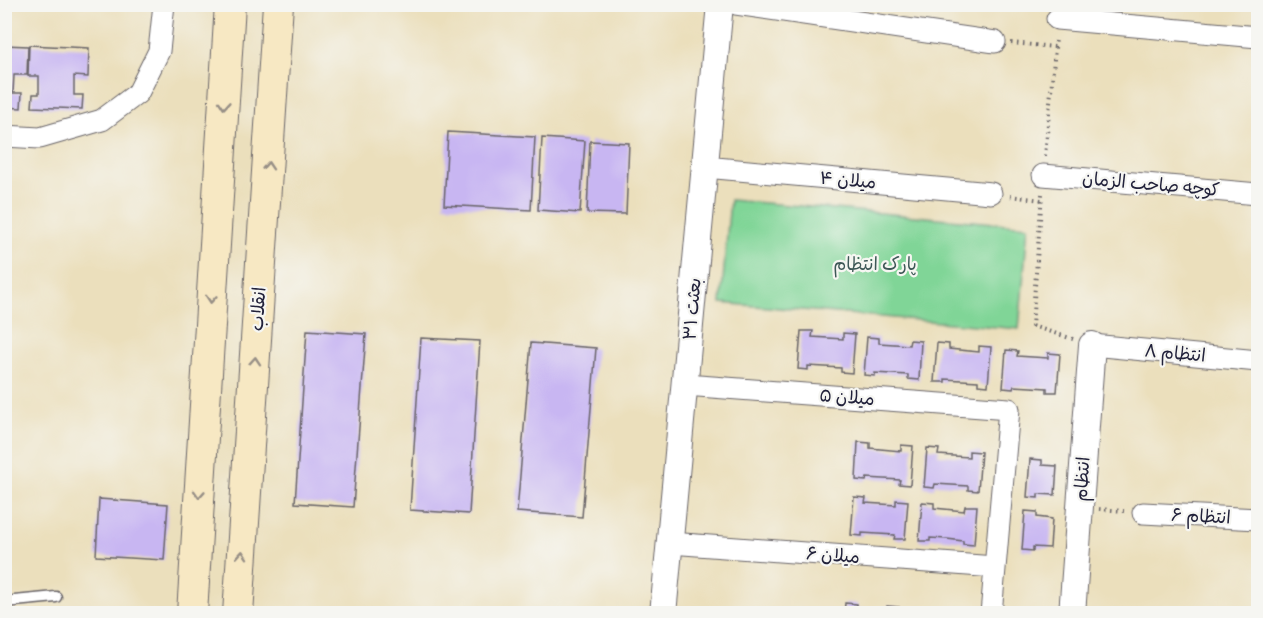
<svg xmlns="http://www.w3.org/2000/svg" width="1263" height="618" viewBox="0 0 1263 618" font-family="Dekko,'Playpen Sans Arabic',sans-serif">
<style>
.green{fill:#80d597;stroke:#517c69;stroke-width:1.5}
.building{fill:#c8b6f2}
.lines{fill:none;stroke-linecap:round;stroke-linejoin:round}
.service-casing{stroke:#686468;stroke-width:13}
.minor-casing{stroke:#686468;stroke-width:23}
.tertiary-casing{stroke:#686468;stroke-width:28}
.secondary-casing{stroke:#686468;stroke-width:32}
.path{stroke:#686468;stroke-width:4;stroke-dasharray:1.5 4.5;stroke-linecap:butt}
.service{stroke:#fff;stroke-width:10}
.minor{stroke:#fff;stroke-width:21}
.tertiary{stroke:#fff;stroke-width:26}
.secondary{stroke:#f7e8c3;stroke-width:30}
.oneway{stroke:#978f86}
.labels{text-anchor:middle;stroke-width:4.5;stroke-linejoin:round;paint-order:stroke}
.street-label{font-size:18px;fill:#22223b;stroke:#f6f6f2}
.park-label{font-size:18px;fill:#3e5857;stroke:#f6f6f2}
</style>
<rect width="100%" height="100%" fill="#f6f6f2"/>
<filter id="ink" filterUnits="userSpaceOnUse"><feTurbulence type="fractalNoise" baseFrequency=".0167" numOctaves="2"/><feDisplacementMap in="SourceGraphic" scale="12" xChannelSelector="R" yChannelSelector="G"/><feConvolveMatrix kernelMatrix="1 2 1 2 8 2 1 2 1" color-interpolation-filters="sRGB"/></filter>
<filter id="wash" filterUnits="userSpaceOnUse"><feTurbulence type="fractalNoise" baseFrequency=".008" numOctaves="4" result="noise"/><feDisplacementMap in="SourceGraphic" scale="24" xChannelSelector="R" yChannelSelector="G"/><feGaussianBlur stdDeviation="1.35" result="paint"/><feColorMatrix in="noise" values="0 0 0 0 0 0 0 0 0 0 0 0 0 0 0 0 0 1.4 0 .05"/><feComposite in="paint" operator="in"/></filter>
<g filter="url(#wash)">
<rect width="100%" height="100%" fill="#ebdfbc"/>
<path class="green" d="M730 200 1028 226 1019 329 721 303Z"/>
<g id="blocks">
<path class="building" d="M4 45 28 46 27 75H14L13 93H22L21 108 4 107Z
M29 45 89 48 88 77 74 76V95H83L82 109 32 107 33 94H39V76H28Z
M448 132 535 137 531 210 444 205Z
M542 138 585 141 580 213 538 210Z
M590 141 629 143 626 214 587 213Z
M307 330 366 334 353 507 295 503Z
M801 331H813L812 337 843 339V333L855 334 852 373 841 372V368L825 367 808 366V370L798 369Z
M867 337 879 338V343L909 345 910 340 921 341 919 380 908 379V375L875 373V376L864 375Z
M421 338 480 341 469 514 410 510Z
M531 343 596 348 582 517 517 512Z
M937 343 949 344V349L979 352V346L991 347 988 386 978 385V381L945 379V382H934Z
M1006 350 1018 351 1017 356 1048 358V353L1060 354 1057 392H1047V388L1014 386 1013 389 1003 388Z
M858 442 870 443V448L901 451V445L913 446 910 485 899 484 900 480 867 478 866 481 856 480Z
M927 448 939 449 938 455 969 457V451L981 452 978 491 968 490V486L935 484 934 488 924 487Z
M1030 459 1042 460V465L1057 466 1055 495 1038 494V498L1027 497Z
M854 497 866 498 865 503 896 505V500L908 501 905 539H894L895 535 878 534 862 533V536L851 535Z
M99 499 168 504 164 560 96 556Z
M922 502 934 503V508L964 511 965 506H977L974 545 963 544V541L947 539 930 538V541H919Z
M1025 511 1037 512V517L1052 519 1050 548 1033 547V551L1022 550Z
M845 603 857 604V609L887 611V606L899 607V614H844Z"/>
</g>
</g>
<g filter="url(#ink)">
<use href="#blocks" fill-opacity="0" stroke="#686468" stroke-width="1.5"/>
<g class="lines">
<defs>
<path id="service" d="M4 602 56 597"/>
<path id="minor" d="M736 4 995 42
M1057 19 1258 37
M4 136 40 138 102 120 138 93 159 51 164 4
M705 167 991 193
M1043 175 1258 194
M1092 345 1258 361
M685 385 1009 409 991 614
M1143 513 1258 519
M670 543 995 567"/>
<path id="tertiary" d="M663 614 720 4
M1072 614 1092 345"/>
<path id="secondary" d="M192 614 230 4
M238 614 278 4"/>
</defs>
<use href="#service" class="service-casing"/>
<use href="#minor" class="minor-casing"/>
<use href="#tertiary" class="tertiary-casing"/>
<use href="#secondary" class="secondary-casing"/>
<path class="path" d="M1011 43 1055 47
M1045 156 1056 38
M1042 194 1032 326 1073 339
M1010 196 1042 200
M1099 509 1124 511"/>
<use href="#service" class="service"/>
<use href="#minor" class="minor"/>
<use href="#tertiary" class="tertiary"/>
<use href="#secondary" class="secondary"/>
</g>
<defs><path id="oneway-chevron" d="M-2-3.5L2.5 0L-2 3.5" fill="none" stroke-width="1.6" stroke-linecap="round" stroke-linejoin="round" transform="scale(1.5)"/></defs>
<g class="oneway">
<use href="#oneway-chevron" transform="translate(224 105) rotate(94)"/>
<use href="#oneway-chevron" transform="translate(268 166) rotate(-86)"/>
<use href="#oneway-chevron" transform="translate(211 299) rotate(94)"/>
<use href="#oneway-chevron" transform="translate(255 361) rotate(-86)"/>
<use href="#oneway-chevron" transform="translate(199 494) rotate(94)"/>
<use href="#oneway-chevron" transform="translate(242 555) rotate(-86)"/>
</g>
</g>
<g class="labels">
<g class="street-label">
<text transform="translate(848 180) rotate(5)" y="6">میلان ۴</text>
<text transform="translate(1151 184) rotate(5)" y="6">کوچه صاحب الزمان</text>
<text transform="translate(258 309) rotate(-86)" y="6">انقلاب</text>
<text transform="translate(692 309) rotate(-85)" y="6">بعثت ۳۱</text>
<text transform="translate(1175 353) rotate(5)" y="6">انتظام ۸</text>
<text transform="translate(847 397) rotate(4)" y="6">میلان ۵</text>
<text transform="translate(1082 479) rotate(-86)" y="6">انتظام</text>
<text transform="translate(1201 516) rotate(3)" y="6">انتظام ۶</text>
<text transform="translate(833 555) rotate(4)" y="6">میلان ۶</text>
</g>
<g class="park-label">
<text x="875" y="270">پارک انتظام</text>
</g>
</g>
<rect width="1263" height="618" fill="none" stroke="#f6f6f2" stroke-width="24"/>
</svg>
